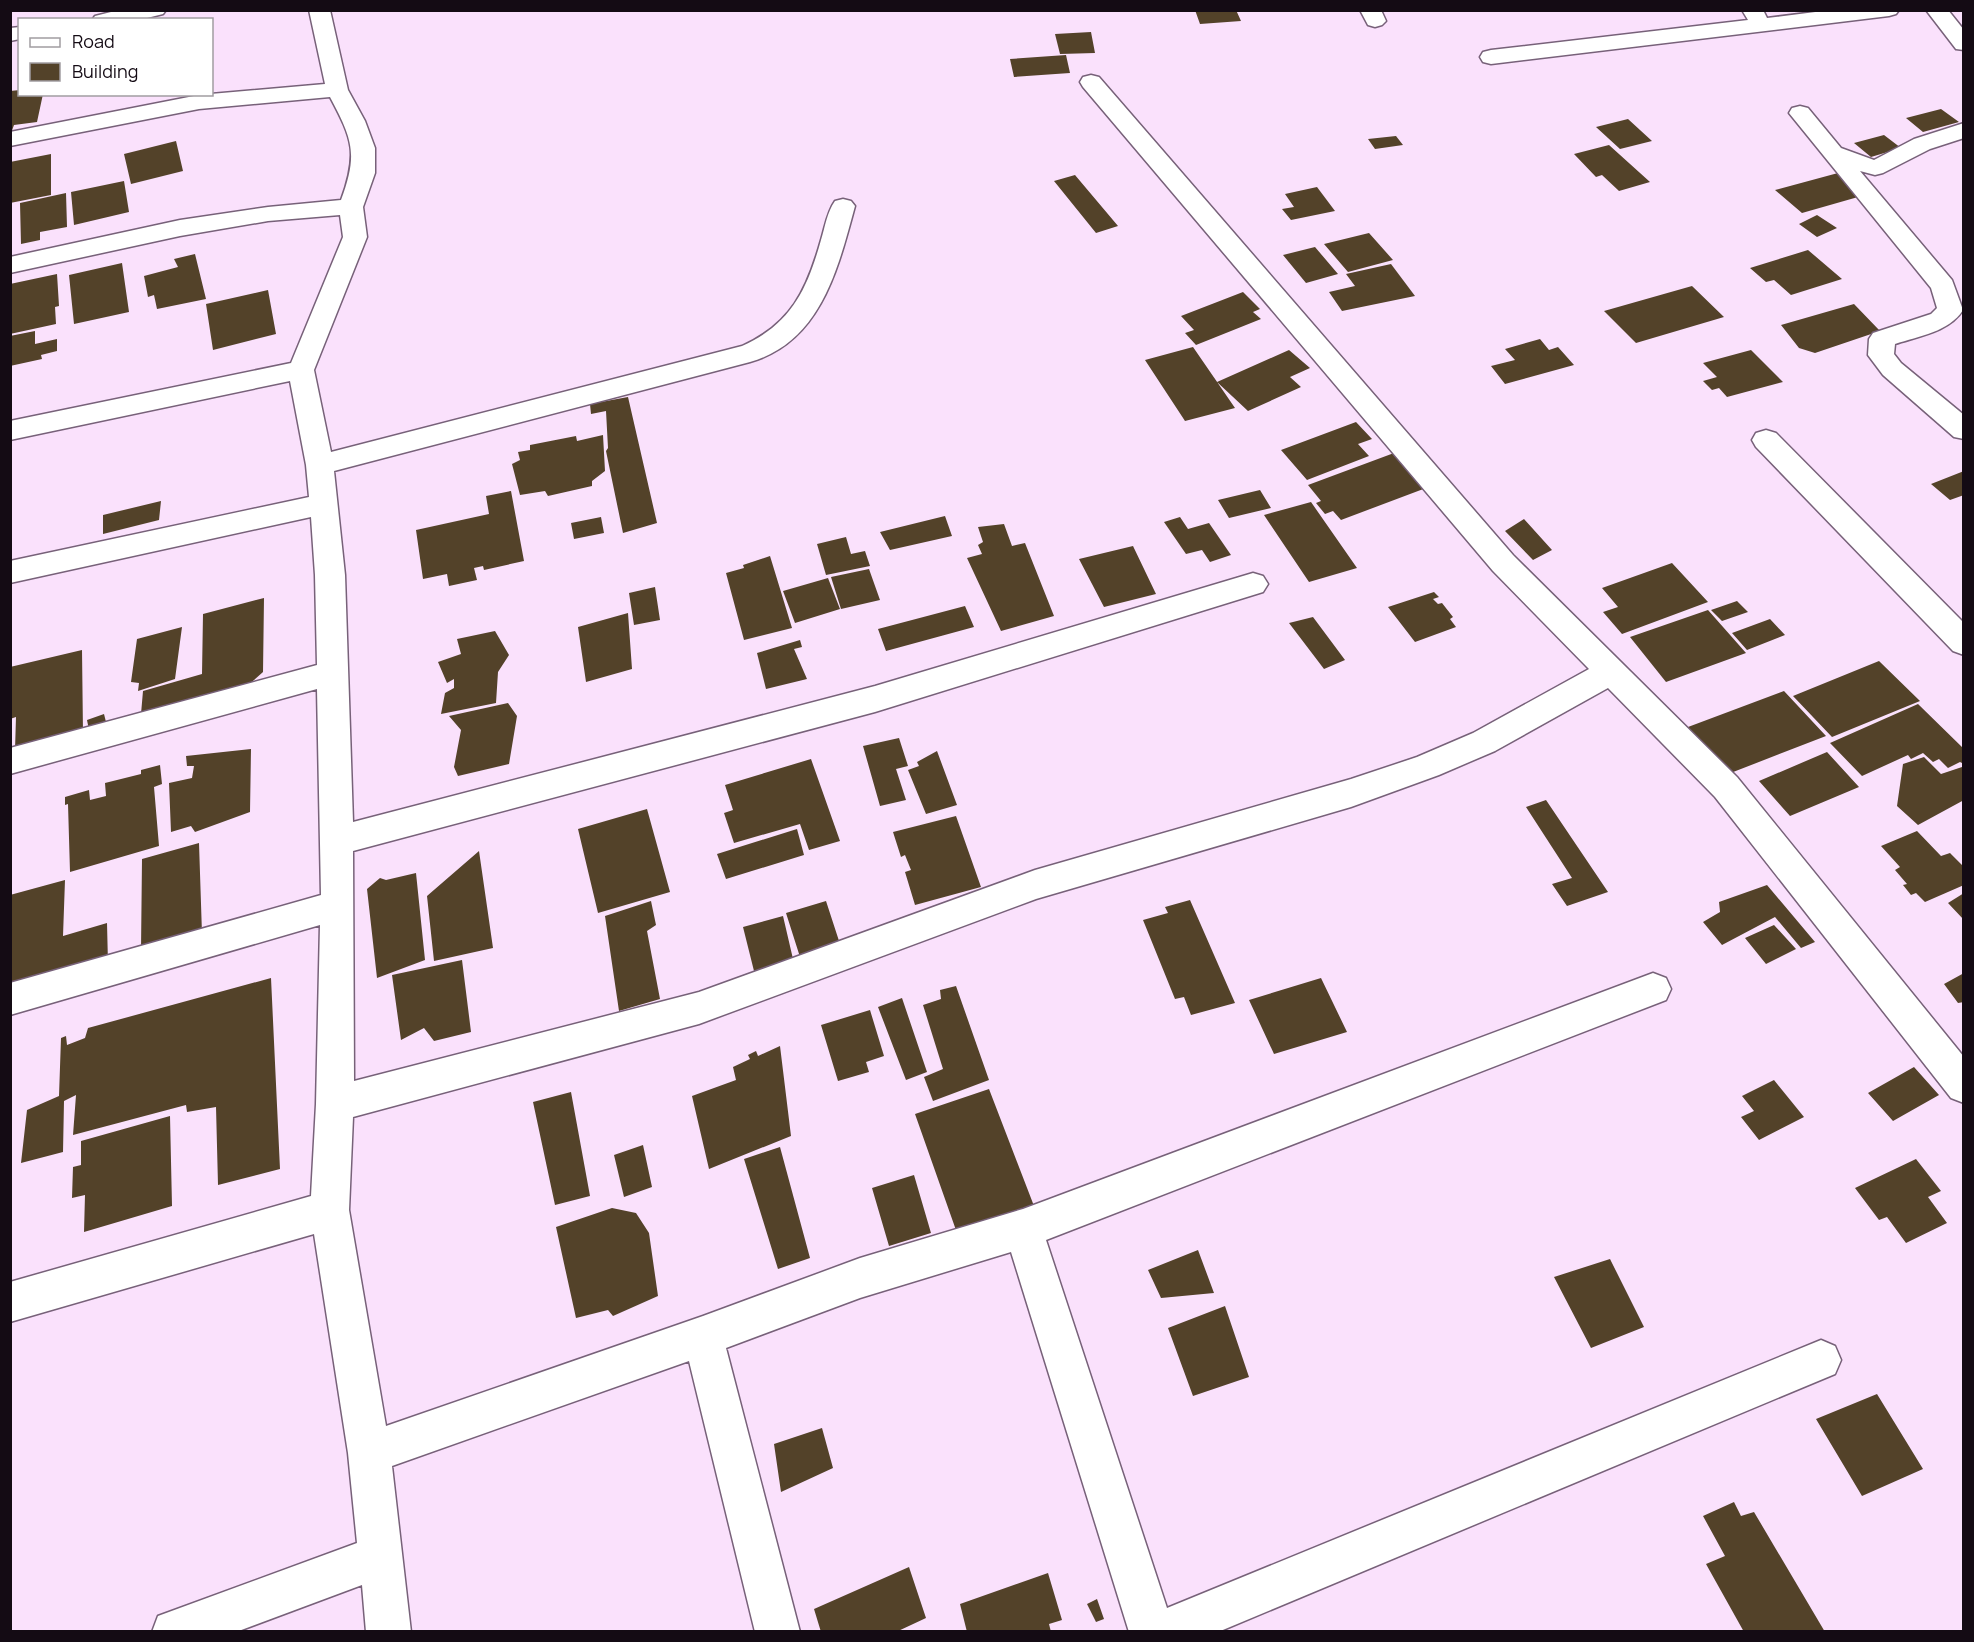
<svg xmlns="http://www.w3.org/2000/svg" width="1974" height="1642" viewBox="0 0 1974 1642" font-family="Manrope,sans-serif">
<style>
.building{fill:#534229}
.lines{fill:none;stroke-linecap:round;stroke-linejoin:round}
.minor-casing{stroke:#776179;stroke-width:3}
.minor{fill:#fff;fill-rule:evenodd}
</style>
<rect width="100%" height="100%" fill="#fae1fc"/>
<path class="building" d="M1195 10H1236L1241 21 1200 24Z
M1091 32 1095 53 1060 54 1055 34Z
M1066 55 1070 73 1014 77 1010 59Z
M20 90V94H43L37 122 14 125 10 136V91Z
M1941 109 1959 122 1923 132 1906 118Z
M1628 119 1652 141 1620 149 1596 127Z
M1884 135 1901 148 1871 157 1854 143Z
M1396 136 1403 145 1375 149 1368 139Z
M176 141 183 171 131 184 124 154Z
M1609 145 1650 182 1619 191 1602 175 1596 177 1574 154Z
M51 154V195L10 203V162Z
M1838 173 1865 195 1802 213 1775 190Z
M1075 175 1118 226 1096 233 1054 181Z
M124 181 129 212 74 225 71 192Z
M1317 187 1335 211 1291 220 1282 209 1294 207 1285 194Z
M66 193 67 227 40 232V240L21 244 20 203Z
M1817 215 1837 228 1817 237 1799 224Z
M1369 233 1393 260 1348 272 1324 244Z
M1315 247 1338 274 1306 283 1283 255Z
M1808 250 1842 279 1791 295 1774 280 1766 282 1750 268Z
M195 254 206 299 157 309 154 295 148 297 144 276 178 267 174 259Z
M122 263 129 312 74 324 69 275Z
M1391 264 1415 296 1342 311 1329 292 1355 286 1346 274Z
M57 274 59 306 55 307 56 324 10 334V284Z
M1692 286 1724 317 1636 343 1604 311Z
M268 290 276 334 213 350 206 304Z
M1243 292 1260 309 1253 312 1261 319 1196 345 1185 333 1194 330 1181 316Z
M1854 304 1880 331 1815 353 1799 348 1781 325Z
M35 331V344L57 339V351L41 355 42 359 10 366V336Z
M1540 339 1549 350 1558 347 1574 365 1505 384 1491 366 1515 360 1505 349Z
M1193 347 1235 408 1185 421 1145 360Z
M1289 350 1310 368 1290 377 1301 387 1248 411 1217 382Z
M1751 350 1783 382 1727 397 1719 388 1712 390 1703 381 1717 377 1703 363Z
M628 397 657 523 623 533 606 451 608 448 606 411 591 414 590 404Z
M1356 422 1372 439 1358 444 1369 456 1307 480 1281 450Z
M603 435 605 471 592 481V486L548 496 545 491 520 495 512 464 520 460 518 452 530 450V445L576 436 577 441Z
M1394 453 1426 488 1341 520 1333 511 1325 514 1316 503 1321 501 1308 485Z
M1964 471V495L1950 500 1931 484Z
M1260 490 1271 508 1229 518 1218 500Z
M511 491 524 561 484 570 483 566 474 568 477 580 449 586 447 574 423 579 416 530 489 514 486 496Z
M161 501 159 520 103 534V515Z
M1311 502 1357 568 1309 582 1264 515Z
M945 516 952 536 890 550 880 532Z
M601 517 604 533 574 539 571 523Z
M1180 517 1188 529 1209 523 1231 555 1210 562 1202 550 1186 554 1164 522Z
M1524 519 1552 550 1533 560 1505 531Z
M1004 524 1012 546 1025 543 1054 616 1001 631 967 558 982 554 978 545 983 542 978 527Z
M846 537 851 554 865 551 870 566 826 575 817 544Z
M1133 546 1156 594 1104 607 1079 559Z
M770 556 792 628 744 640 726 573 744 568 743 565Z
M1672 563 1708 602 1622 634 1603 612 1618 607 1602 588Z
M869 569 880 600 841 609 831 577Z
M828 578 840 609 795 623 783 591Z
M655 587 660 620 634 625 629 593Z
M1434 592 1439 597 1433 599 1438 604 1442 603 1453 617 1450 619 1456 627 1415 642 1388 607Z
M264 598 263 672 246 687 141 714 143 691 202 674 203 614Z
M1737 601 1748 612 1722 621 1711 610Z
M965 606 974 627 886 651 878 629Z
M1708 610 1746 653 1666 682 1630 637Z
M628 613 632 669 586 682 578 627Z
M1313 617 1345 660 1324 669 1289 623Z
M1770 619 1785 635 1747 650 1732 633Z
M182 627 175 679 138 691 139 683 131 682 137 639Z
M495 631 509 655 498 672 496 703 441 714 445 693 454 688V679L447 683 438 662 461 654 457 639Z
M800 640 802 647 794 649 807 679 766 689 757 653Z
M82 650 83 734 15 750 16 717 10 719V667Z
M1879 661 1920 701 1832 737 1793 696Z
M1784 691 1826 736 1728 774 1688 727Z
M508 703 517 716 509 764 458 776 454 767 461 730 449 716Z
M1918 704 1964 749V764L1960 762 1948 768 1939 759 1933 762 1923 753 1911 759 1908 755 1862 776 1830 743Z
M104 714 108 730 90 735 87 720Z
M899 738 908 766 896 769 906 800 880 806 863 746Z
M251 749 250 812 195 832 191 826 171 832 169 783 192 778 194 766H187L186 756Z
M937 751 957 805 926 814 908 770 919 766 917 762Z
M1827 752 1859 787 1790 816 1759 781Z
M1924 757 1941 774 1962 767 1964 800 1918 825 1897 806 1903 764Z
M811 759 840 841 809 850 800 824 734 843 724 813 733 810 725 785Z
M160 765 162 784 154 787 159 846 70 872 68 804 65 805V797L89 790 90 800 106 796 105 783 141 774V770Z
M1546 800 1608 892 1567 906 1552 884 1572 878 1526 807Z
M647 809 670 892 598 913 578 829Z
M956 816 981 887 915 905 905 872 911 870 905 855 901 857 893 832Z
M797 829 804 855 726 879 717 854Z
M1917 831 1941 856 1950 853 1964 867V885L1925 902 1916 893 1911 895 1903 885 1907 884 1895 870 1900 867 1881 846Z
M199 843 202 934 141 950 142 859Z
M479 851 493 948 434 961 427 896Z
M416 873 425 960 377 978 367 889 380 878 386 880Z
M65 880 63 936 107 923 108 964 10 994V895Z
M1767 885 1815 942 1801 948 1775 917 1722 945 1703 922 1720 912 1719 902Z
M1964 893V920L1948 903Z
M1190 900 1235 1003 1191 1015 1184 997 1175 999 1143 920 1168 913 1165 907Z
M651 901 656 925 647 931 660 999 619 1011 605 916Z
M826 901 840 944 800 957 786 913Z
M783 916 793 959 754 971 743 927Z
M1774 925 1796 949 1766 964 1745 938Z
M462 960 471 1032 434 1041 424 1028 401 1040 392 975Z
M1964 973V1002L1958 1003 1944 984Z
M271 978 280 1169 218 1185 216 1107 187 1112 186 1105 73 1135 76 1095 64 1101 63 1152 21 1163 27 1110 59 1096 61 1038 66 1036 67 1045 85 1038 88 1028Z
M1321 978 1347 1032 1274 1054 1249 1000Z
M956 986 989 1080 933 1101 924 1077 943 1069 923 1005 941 999 940 990Z
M902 998 927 1072 906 1080 878 1007Z
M870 1010 884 1056 866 1062 869 1072 838 1081 821 1025Z
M780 1046 791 1136 709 1169 692 1096 736 1080 733 1067 750 1059 748 1055 756 1051 758 1056Z
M1914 1067 1939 1095 1893 1121 1868 1093Z
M1774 1080 1804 1117 1759 1140 1741 1117 1754 1111 1742 1096Z
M989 1089 1034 1206 957 1233 915 1114Z
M571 1092 590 1196 555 1205 533 1102Z
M170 1116 172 1206 84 1232 85 1195 72 1198 73 1167 81 1165V1141Z
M643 1145 652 1187 624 1197 614 1155Z
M780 1147 810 1258 778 1269 744 1159Z
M1916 1159 1941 1191 1928 1197 1947 1223 1906 1243 1887 1217 1879 1220 1855 1188Z
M914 1175 931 1233 889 1246 872 1188Z
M612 1208 636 1213 649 1233 658 1296 613 1316 608 1310 576 1318 556 1227Z
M1198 1250 1214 1293 1161 1298 1148 1270Z
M1610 1259 1644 1327 1591 1348 1554 1277Z
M1225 1306 1249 1377 1193 1396 1168 1328Z
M1877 1394 1923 1469 1862 1496 1816 1419Z
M822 1428 833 1468 781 1492 774 1444Z
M1734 1502 1741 1516 1754 1512 1825 1632H1744L1706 1564 1725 1556 1703 1516Z
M909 1567 926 1618 896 1632H821L814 1609Z
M1048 1573 1062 1620 1049 1624 1051 1632H967L960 1604Z
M1097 1599 1104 1619 1096 1622 1087 1604Z"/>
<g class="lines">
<defs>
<path id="minor" d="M119 10H166L163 14 139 20H92L95 16Z
M309 10H330L348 90 365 121 375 148V173L363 207 367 237 314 370 331 452 742 346C791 324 807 290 821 240 825 227 827 212 835 201L843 199 851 201 855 206C838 268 821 342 750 362L334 471 345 575 353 822 875 686 1253 573 1263 576 1268 584 1263 592 875 712 353 851 354 1081 699 992 1035 870 1351 779 1417 757 1473 733 1589 669 1493 571 1083 87 1080 82 1083 77 1091 75 1099 77 1513 555 1737 777 1964 1057V1103L1951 1098 1715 797 1608 688 1495 751 1439 775 1351 807 1036 899 699 1024 353 1117 349 1210 386 1426 703 1316 860 1258 1023 1209 1653 973 1666 978 1671 989 1666 1000 1046 1240 1167 1608 1821 1340 1835 1346 1841 1360 1835 1374 1218 1632H1129L1011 1252 860 1298 726 1348 800 1632H755L689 1361 392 1466 411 1632H366L362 1585 236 1632H152L158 1616 357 1543 348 1453 314 1234 10 1322V1282L311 1196 316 1104 320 925 10 1015V983L321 895 317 689 10 774V748L317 665 315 575 311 517 10 583V561L309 497 306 465 290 381 10 440V421L291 363 343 237 340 215 268 221 180 236 10 273V257L180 220 268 207 341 200C358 154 353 140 330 97L199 109 10 146V132L199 95 325 84Z
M1360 10H1381L1386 21 1382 25 1375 27 1368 25Z
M1742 10H1763L1767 18 1831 10H1899L1896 14 1889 16 1491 64 1483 62 1480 57 1483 52 1491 50 1748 20Z
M1926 10H1948L1964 30V50L1956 49Z
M20 27V39L10 41V28Z
M1800 106 1808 108 1841 148 1874 160 1914 139 1964 123V138L1930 149 1883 173 1875 175 1860 171 1952 280 1963 310C1949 332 1919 336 1895 344L1894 354 1901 363 1964 415V439L1954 437 1883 375 1868 355 1869 339 1873 333 1931 314 1937 308 1931 288 1789 113 1792 108Z
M1766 430 1776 433 1964 623V655L1953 651 1756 447 1752 440 1756 433Z"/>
</defs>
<use href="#minor" class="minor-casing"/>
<use href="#minor" class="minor"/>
</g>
<rect width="1974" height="1642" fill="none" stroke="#140b14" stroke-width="24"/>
<rect x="18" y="18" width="195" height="78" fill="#ffffff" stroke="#a19da1" stroke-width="1.5"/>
<rect x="30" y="38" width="30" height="9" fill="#ffffff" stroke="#a19da1" stroke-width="1.5"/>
<text x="72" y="48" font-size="18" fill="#140b14">Road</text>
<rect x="30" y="63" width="30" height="18" fill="#534229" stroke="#a19da1" stroke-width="1.5"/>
<text x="72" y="78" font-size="18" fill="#140b14">Building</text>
</svg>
